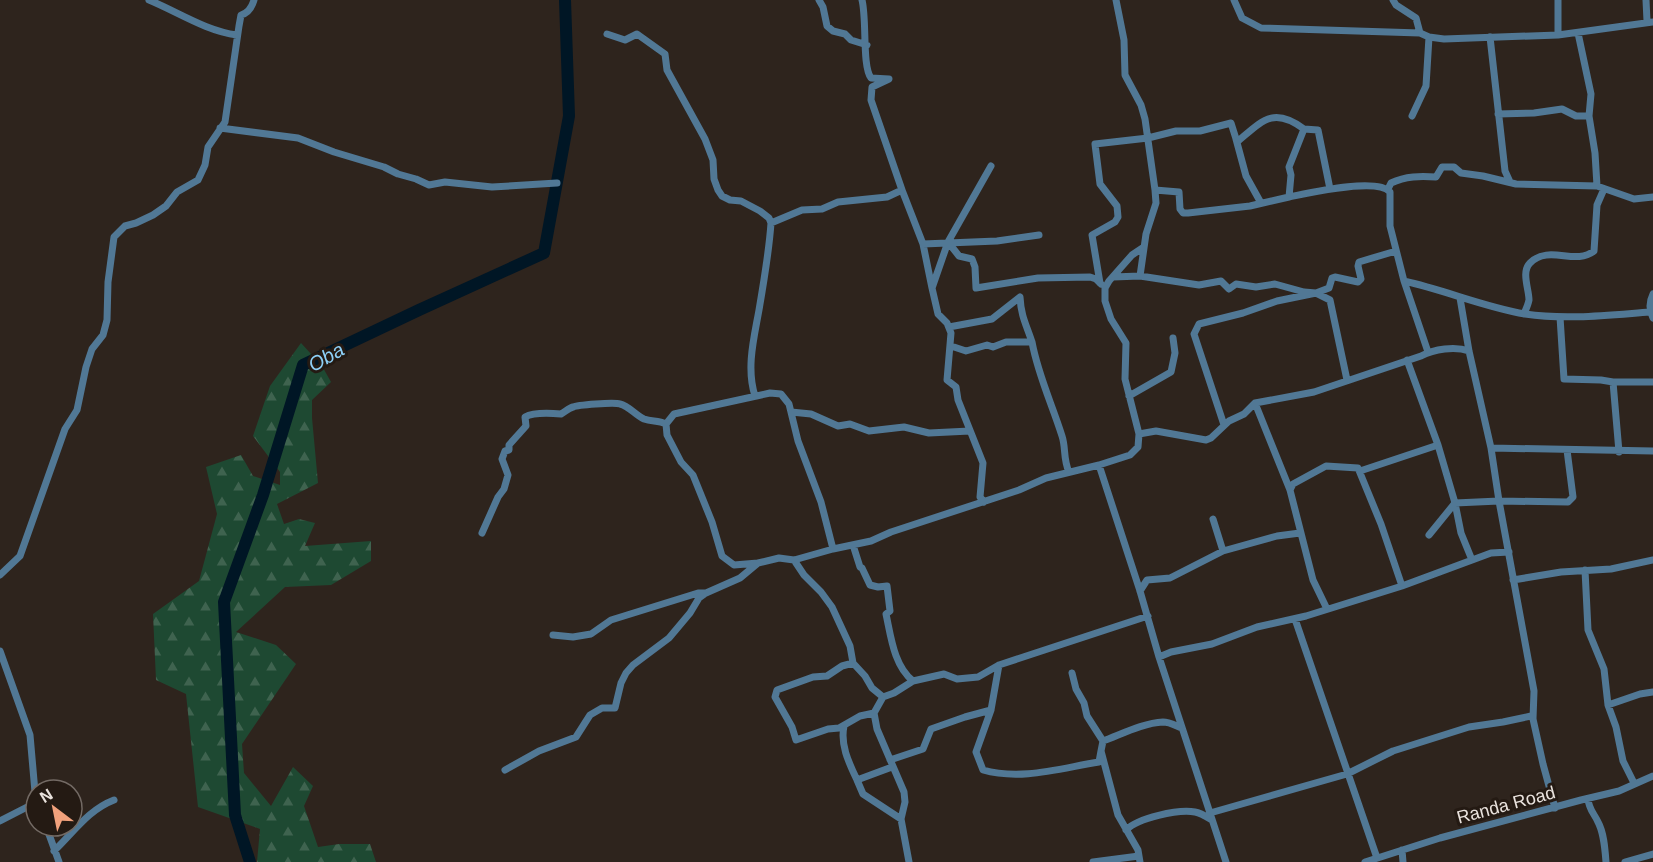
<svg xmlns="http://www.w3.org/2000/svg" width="1653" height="862" viewBox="0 0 1653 862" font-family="Arial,sans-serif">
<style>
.forest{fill:url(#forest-firs)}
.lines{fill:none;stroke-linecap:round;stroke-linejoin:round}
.river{stroke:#001625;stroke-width:12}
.street{stroke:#517895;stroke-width:7}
.labels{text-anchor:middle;stroke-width:6;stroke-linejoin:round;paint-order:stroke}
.street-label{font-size:18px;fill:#e9e2dd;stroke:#241a13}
.water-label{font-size:20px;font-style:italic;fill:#8dcff6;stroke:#241a13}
</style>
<defs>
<pattern id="forest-firs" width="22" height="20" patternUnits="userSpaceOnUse" patternTransform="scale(1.5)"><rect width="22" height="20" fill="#1e4932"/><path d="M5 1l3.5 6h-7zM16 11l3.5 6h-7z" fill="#3f634f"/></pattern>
</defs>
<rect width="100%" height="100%" fill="#2e241d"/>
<path class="forest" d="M301 343 322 366 331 382 312 400V418L318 483 277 504 284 524 299 519 315 523 305 546 371 541V561L331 585 285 587 236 632 276 645 296 664 242 744 244 773 271 806 293 767 313 786 304 806 318 847 339 844H370L376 862H257L260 829 198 807 186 694 156 680 153 614 199 581 217 514 206 467 241 455 253 476 280 485V472L253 436 270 386Z"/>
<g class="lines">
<path class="river" d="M250 862 235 815 224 602 263 495 303 365 419 310 544 253 569 116 565 0"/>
<path class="street" d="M149 0C178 12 206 31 237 35
M819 0 823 7 827 26 833 31 845 34 851 40 867 45
M862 0C867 20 862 66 871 78L889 79 872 87 871 100 902 190
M1116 0 1124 40 1125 75 1141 105 1145 119 1155 190 1156 203 1146 234 1140 276
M1234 0 1242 18 1261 28 1420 33
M1393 0 1396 5 1416 18 1420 33 1429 37 1444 39 1558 35 1653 22
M1558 0V35
M1646 0 1647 21
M1578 33 1591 94 1589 116 1595 153 1597 186
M607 34 625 40 637 34 665 54 667 70 705 139 713 160 714 179 718 190 722 196 730 200 741 201 760 211 769 218 771 223 802 210 822 209 838 202 887 197 902 190 923 244 932 288
M1490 37 1505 171 1510 182
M1498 114 1534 113 1562 109 1576 116H1589
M1412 116 1426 86 1429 37
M220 128 298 138 334 152 384 167 398 174 416 179 429 185 445 182 492 187 557 183
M1304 129 1318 130 1330 189
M1236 139 1246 176 1261 203
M1388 189 1391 183C1406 176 1420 176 1436 177L1442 167H1454L1461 173 1483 176 1516 184 1597 186 1634 199 1653 197
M1155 190 1179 192 1180 209 1183 213H1188L1250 206 1289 197
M948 242 959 256 972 259 975 267 976 288 1038 278 1090 277 1096 279 1101 284
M923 244 997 241 1039 235
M1113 277 1140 276 1199 285 1221 281 1229 289 1236 284 1256 287 1275 284 1304 292 1316 293 1329 288 1332 278 1335 277 1358 282 1361 279 1358 266 1359 262 1396 251
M1404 281 1428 352
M1100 283 1092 235 1115 222 1118 217 1117 206 1100 184 1095 144 1148 138 1176 131H1200L1231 123 1237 142C1262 121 1273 106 1304 129L1289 167 1291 175 1289 197C1309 193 1377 177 1390 192V226L1404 281C1445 290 1484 307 1525 314 1566 320 1609 315 1650 312
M1653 294C1649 302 1649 310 1653 318
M1460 298 1469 351 1491 448 1499 501 1534 691 1533 719 1543 764 1555 808
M1524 314C1526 309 1528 305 1529 300 1529 289 1521 272 1530 263 1549 244 1575 266 1594 251L1597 205 1604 189
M1560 317 1564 379 1601 380 1613 382H1653
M949 327 992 319 1020 297C1021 316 1026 324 1032 342
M951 346 966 351 987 345 993 347 1006 342H1032C1038 375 1052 404 1062 436 1066 448 1063 459 1069 472
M1407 360 1438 445 1455 503 1429 535
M1613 382 1619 452
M755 396C746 368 754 338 759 310 764 281 769 252 771 223
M1129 396 1171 372 1175 353 1173 338
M1255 403 1290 490 1313 580 1327 609
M791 412 811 414 838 426 850 424 869 431 904 427 929 433 970 431
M1224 425 1194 334 1199 324 1243 313 1277 301 1316 293 1330 300 1347 380
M1139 434 1156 431 1206 440 1211 438 1229 421 1244 414 1255 403 1314 392 1421 356C1434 349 1455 346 1469 351
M1491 448 1653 451
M1099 465 1140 591 1159 657 1226 862
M1360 471 1438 445
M1290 490 1293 484 1326 466 1358 468 1381 524 1402 586
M984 502 980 497 983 463 958 400 956 387 947 380 951 333 947 323 938 314 932 288 948 242 991 166
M482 533 498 497 504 489 508 475 502 459 505 451 509 450V445L526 426 525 417C534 412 550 413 561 414 565 412 569 408 573 407 577 405 614 402 620 404 629 406 635 415 644 419 652 422 658 420 666 424
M853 545 860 567 862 568 870 585 878 587 887 586 890 611 886 614C891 637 894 666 913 681
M1223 551 1277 536 1300 533
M794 560 804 575 821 592 832 607 850 646 853 663 865 676 872 688 883 697
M1472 560 1461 533 1455 503 1499 501 1568 502 1573 497 1567 450
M758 563 734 565 722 556 712 522 693 475 681 462 667 435 666 424 674 414 770 393 781 394 789 404 798 441 821 502 833 549
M1585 570 1588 630 1604 669 1608 705 1616 727 1623 761 1634 783
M0 575 20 556 65 429 77 410 86 367 92 349 103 335 107 320 108 282 114 237 125 226 136 223 153 215 166 206 177 192 198 180 205 165 208 147 225 122 239 26 241 15C248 13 252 7 254 0
M1513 580 1561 572 1611 569 1653 560
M1140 591 1147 580 1170 578 1223 551 1213 519
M1295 619 1377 858
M553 635 573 637 591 634 611 620 698 593H706
M0 651 30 735 35 792 33 804 36 809
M1159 657 1171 652 1212 644 1257 627 1306 616 1402 586 1491 553 1509 552
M853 663 842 666 827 676 813 677 777 690 775 697 792 727 796 740 828 729 839 728 860 716 874 713 883 697 894 693 913 681 944 674 957 679 978 677 999 665 1148 616
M999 665 991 710 976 752 983 770C1021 781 1061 768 1099 762L1101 751
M1072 673 1076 689 1084 703 1087 716 1103 741
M1608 705 1640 694 1653 692
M874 713 877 729 904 792 905 802 901 819 909 862
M844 726C840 745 849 763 857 780
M890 760 923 749 931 729 965 717 991 710
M892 767 857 780 863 794 901 819
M505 770 539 751 576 737 590 715 602 708H615L621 683 626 673 633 665 669 638 690 613 699 598 706 593 740 578 758 563 779 558 794 560 833 549 871 541 891 532 1019 490 1046 478 1099 465 1130 455 1138 447 1139 434 1125 379 1126 343 1111 319 1105 301V288L1109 281 1132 255 1144 247
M1588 799C1589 810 1594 813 1598 822 1604 833 1605 849 1606 862
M1210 813 1347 774 1393 751 1469 727 1503 722 1531 716 1533 719
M0 821 33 804
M46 826 59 862
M1126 830C1138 818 1178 809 1195 812 1201 813 1207 817 1212 820
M1402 850 1403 862
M54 851C74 832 88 810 114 800
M1093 862 1139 856
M1140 862 1138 850 1118 815 1101 751 1103 741C1122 734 1143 723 1163 722 1170 722 1176 726 1182 728
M1365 862 1440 838 1581 800 1619 791 1653 776
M1625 862 1653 854"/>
</g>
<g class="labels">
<g class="street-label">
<text transform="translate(1506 805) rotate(-15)" y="6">Randa Road</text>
</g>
<g class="water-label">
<text transform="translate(326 357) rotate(-30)" y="7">Oba</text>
</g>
</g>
<g transform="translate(54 808) rotate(328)"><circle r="28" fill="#241a13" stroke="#736a64" stroke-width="1.5"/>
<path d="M0-4.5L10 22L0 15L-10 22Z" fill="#f1a17c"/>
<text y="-9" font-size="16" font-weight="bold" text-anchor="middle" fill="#e9e2dd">N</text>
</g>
</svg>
